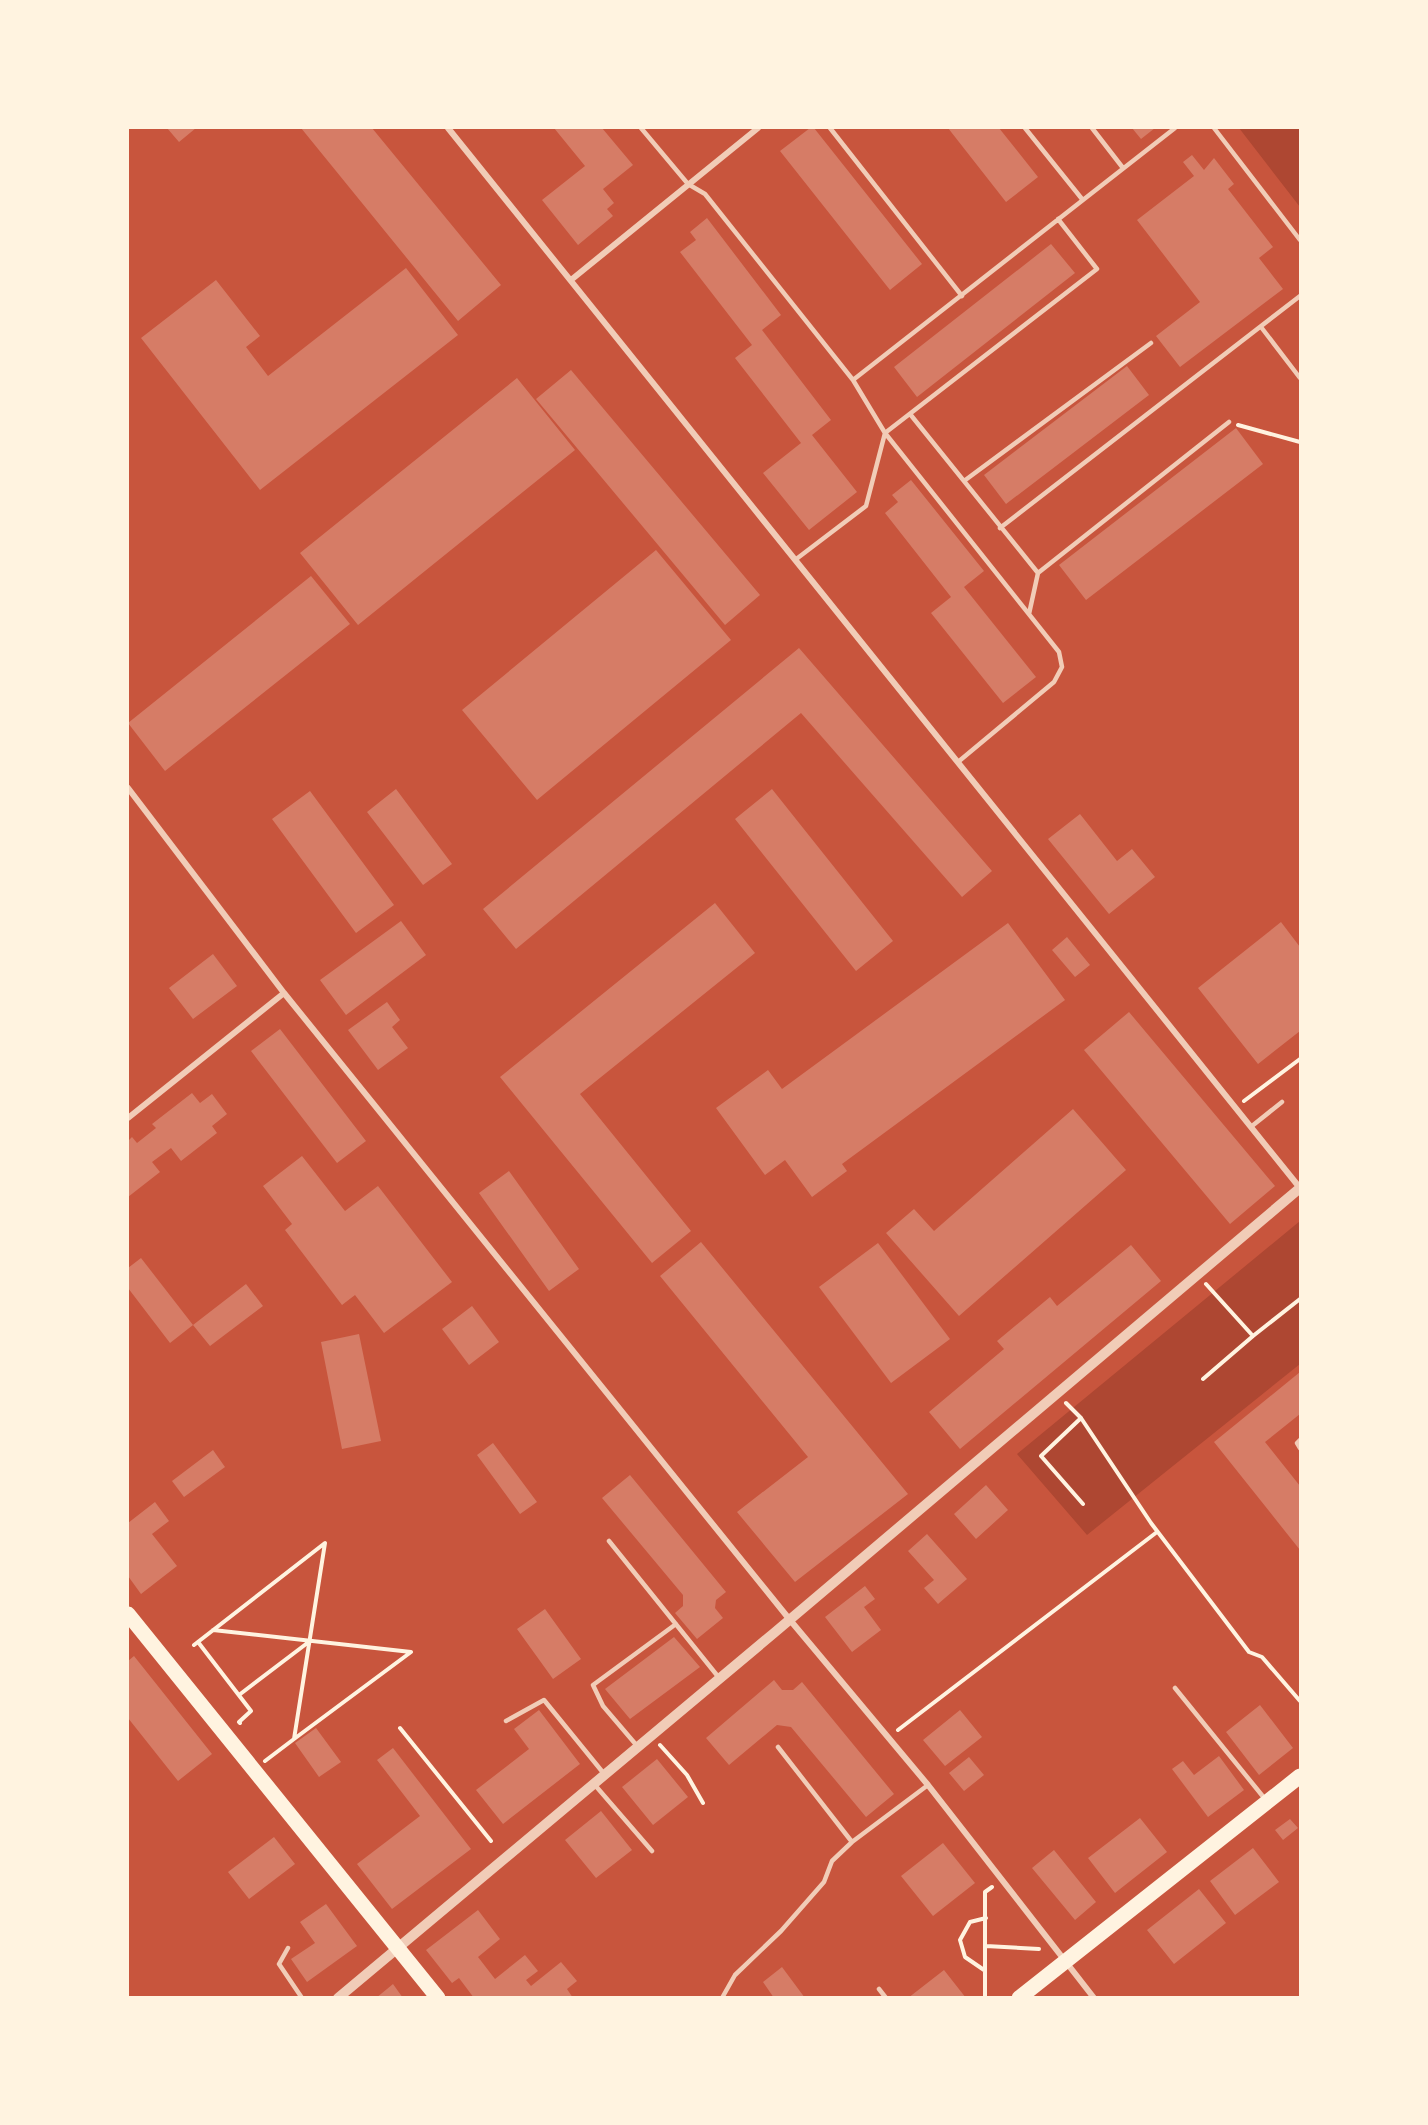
<svg xmlns="http://www.w3.org/2000/svg" width="1428" height="2125" viewBox="0 0 1428 2125" font-family="Roboto,sans-serif">
<style>
.green{fill:#ae4732}
.building{fill:#d67c66}
.lines{fill:none;stroke-linecap:round;stroke-linejoin:round}
.path{stroke:#fff3e0;stroke-width:4}
.service{stroke:#f1ccb7;stroke-width:4.5}
.minor{stroke:#f1ccb7;stroke-width:6}
.tertiary{stroke:#f1ccb7;stroke-width:10}
.primary{stroke:#fff3e0;stroke-width:15}
</style>
<rect width="100%" height="100%" fill="#c8553d"/>
<path class="green" d="M1239 128H1300V207Z
M1300 1221V1364L1087 1535 1017 1454Z"/>
<path class="building" d="M167 128H196L179 142Z
M301 128H372L501 285 458 321Z
M554 128H602L633 165 603 189 614 203 607 209 613 216 578 245 542 200 585 166Z
M810 128H814L922 264 890 290 780 151Z
M948 128H999L1038 177 1006 202Z
M1132 128H1155L1141 139Z
M1192 155 1204 170 1214 158 1234 184 1228 189 1273 247 1259 258 1283 289 1180 367 1156 336 1200 302 1137 220 1194 176 1183 162Z
M707 218 781 315 762 330 831 420 812 435 857 492 809 530 763 473 801 443 735 358 752 345 680 252 696 240 690 232Z
M1051 244 1075 273 917 397 894 367Z
M406 268 458 335 260 490 141 338 216 280 260 336 246 347 268 376Z
M1127 366 1149 395 1006 504 984 475Z
M571 370 760 595 725 625 536 399Z
M517 378 575 450 358 625 300 553Z
M1236 428 1263 464 1086 600 1059 565Z
M911 480 984 571 964 587 1036 677 1003 703 931 613 951 597 885 513 898 502 892 495Z
M656 550 731 640 537 800 462 710Z
M311 576 350 624 165 771 128 723Z
M799 648 992 871 962 897 801 713 516 949 483 909Z
M396 789 452 864 423 885 367 812Z
M772 789 893 941 856 971 735 819Z
M310 791 394 905 356 933 272 819Z
M1080 814 1117 861 1132 849 1155 877 1109 914 1048 839Z
M715 903 755 953 580 1094 691 1231 652 1263 500 1077Z
M401 921 426 955 346 1015 320 980Z
M1281 922 1300 947V1031L1258 1064 1198 988Z
M1008 923 1065 1000 842 1164 847 1171 812 1197 785 1160 765 1175 716 1108 768 1070 782 1089Z
M1067 937 1090 965 1075 977 1052 950Z
M213 954 237 986 193 1019 169 988Z
M387 1002 400 1020 392 1027 408 1048 378 1070 348 1030Z
M1129 1012 1275 1186 1230 1224 1084 1050Z
M280 1029 366 1141 337 1163 251 1051Z
M192 1093 200 1103 212 1094 227 1114 212 1126 217 1133 181 1161 171 1148 152 1162 160 1172 128 1197V1141L132 1137 137 1143 156 1128 152 1124Z
M1073 1109 1126 1170 959 1316 886 1233 914 1209 934 1231Z
M302 1156 345 1211 378 1186 452 1282 384 1333 355 1295 342 1305 285 1230 292 1224 263 1186Z
M509 1171 579 1269 549 1291 479 1193Z
M701 1242 908 1494 795 1582 737 1512 808 1457 660 1276Z
M878 1243 950 1339 891 1383 819 1287Z
M1131 1245 1161 1281 960 1449 929 1412 1004 1349 997 1341 1050 1297 1057 1306Z
M141 1258 193 1325 246 1284 263 1306 210 1346 193 1325 170 1343 128 1288V1268Z
M472 1306 499 1342 469 1365 442 1329Z
M359 1334 381 1441 342 1449 321 1342Z
M1300 1372V1414L1265 1442 1300 1486V1550L1214 1442Z
M493 1443 537 1502 520 1514 477 1455Z
M213 1450 225 1467 184 1497 172 1481Z
M630 1475 726 1592 716 1600 715 1608 723 1618 697 1639 675 1613 683 1606V1595L602 1498Z
M986 1485 1008 1510 976 1539 954 1514Z
M155 1502 169 1521 152 1534 177 1566 141 1594 128 1576V1523Z
M927 1534 967 1579 938 1604 924 1588 934 1580 908 1551Z
M865 1586 875 1599 864 1607 881 1630 852 1652 825 1617Z
M545 1609 581 1659 553 1679 517 1629Z
M674 1637 700 1667 630 1719 605 1689Z
M134 1656 212 1754 178 1781 128 1718V1661Z
M774 1680 782 1690H793L802 1682 894 1794 866 1817 791 1727 777 1725 729 1765 706 1738Z
M1260 1705 1293 1748 1259 1775 1226 1732Z
M539 1710 580 1764 503 1824 476 1790 529 1749 514 1729Z
M960 1710 982 1737 945 1766 923 1740Z
M316 1728 341 1762 319 1777 295 1743Z
M393 1748 471 1849 392 1909 357 1864 420 1816 377 1760Z
M1219 1756 1244 1790 1208 1817 1172 1769 1183 1761 1194 1775Z
M969 1757 984 1775 964 1791 949 1773Z
M657 1759 688 1797 653 1825 622 1787Z
M601 1811 632 1850 596 1878 565 1840Z
M1140 1818 1167 1852 1115 1893 1088 1858Z
M1290 1819 1298 1828 1283 1840 1275 1830Z
M274 1837 295 1864 249 1899 228 1872Z
M943 1843 975 1883 933 1916 901 1876Z
M1253 1848 1279 1882 1235 1915 1210 1881Z
M1054 1850 1096 1902 1075 1920 1032 1868Z
M1199 1889 1226 1923 1174 1964 1147 1930Z
M326 1904 357 1946 307 1982 291 1959 315 1943 300 1922Z
M478 1910 500 1939 478 1957 495 1979 525 1955 538 1971 526 1980 531 1986 561 1962 577 1981 567 1989 573 1998H474L459 1978 452 1983 426 1950Z
M782 1967 805 1998H774L763 1982Z
M944 1970 966 1998H908Z
M393 1984 403 1998H376L387 1989Z"/>
<g class="lines">
<path class="path" d="M1238 425 1300 442
M1244 1101 1300 1059
M1206 1284 1253 1336
M1203 1379 1253 1336 1300 1299
M1066 1403 1081 1418 1151 1523 1249 1652 1262 1657 1300 1701
M1081 1418 1041 1456 1083 1504
M198 1642 251 1711 239 1722 240 1723
M194 1645 325 1543 294 1739 411 1652 213 1630
M239 1695 310 1641
M400 1728 491 1841
M898 1730 1157 1532
M660 1745 687 1775 703 1803
M265 1761 294 1739
M986 1946 1039 1949
M984 1970 965 1957 960 1940 970 1922 986 1918
M985 1998V1892L992 1887"/>
<path class="service" d="M641 128 688 184 705 194 853 380 885 433 1059 652 1062 667 1054 682 958 762
M830 128 962 296
M1025 128 1082 199
M1092 128 1123 168
M1214 128 1300 240
M1261 327 1300 378
M853 380 1175 128
M910 414 1038 573 1229 422
M964 481 1151 343
M1000 528 1300 296
M795 560 866 506 885 433 1097 269 1058 219
M1029 614 1038 573
M1252 1126 1282 1102
M1300 1440 1297 1443 1300 1448
M609 1541 720 1679
M1175 1688 1265 1799
M506 1721 544 1700 605 1775
M638 1747 603 1706 593 1685 676 1624
M778 1747 852 1842 928 1785
M594 1784 652 1851
M288 1948 279 1964 302 1998
M879 1989 886 1998
M722 1998 735 1975 781 1931 824 1882 832 1861 852 1842"/>
<path class="minor" d="M448 128 1300 1188
M571 280 758 128
M128 788 284 993 790 1620 928 1785 1094 1998
M128 1118 284 993"/>
<path class="tertiary" d="M338 1998 774 1633 1300 1188"/>
<path class="primary" d="M128 1614 438 1998
M1019 1998 1300 1776"/>
</g>
<rect width="1428" height="2125" fill="none" stroke="#fff3e0" stroke-width="258"/>
</svg>
